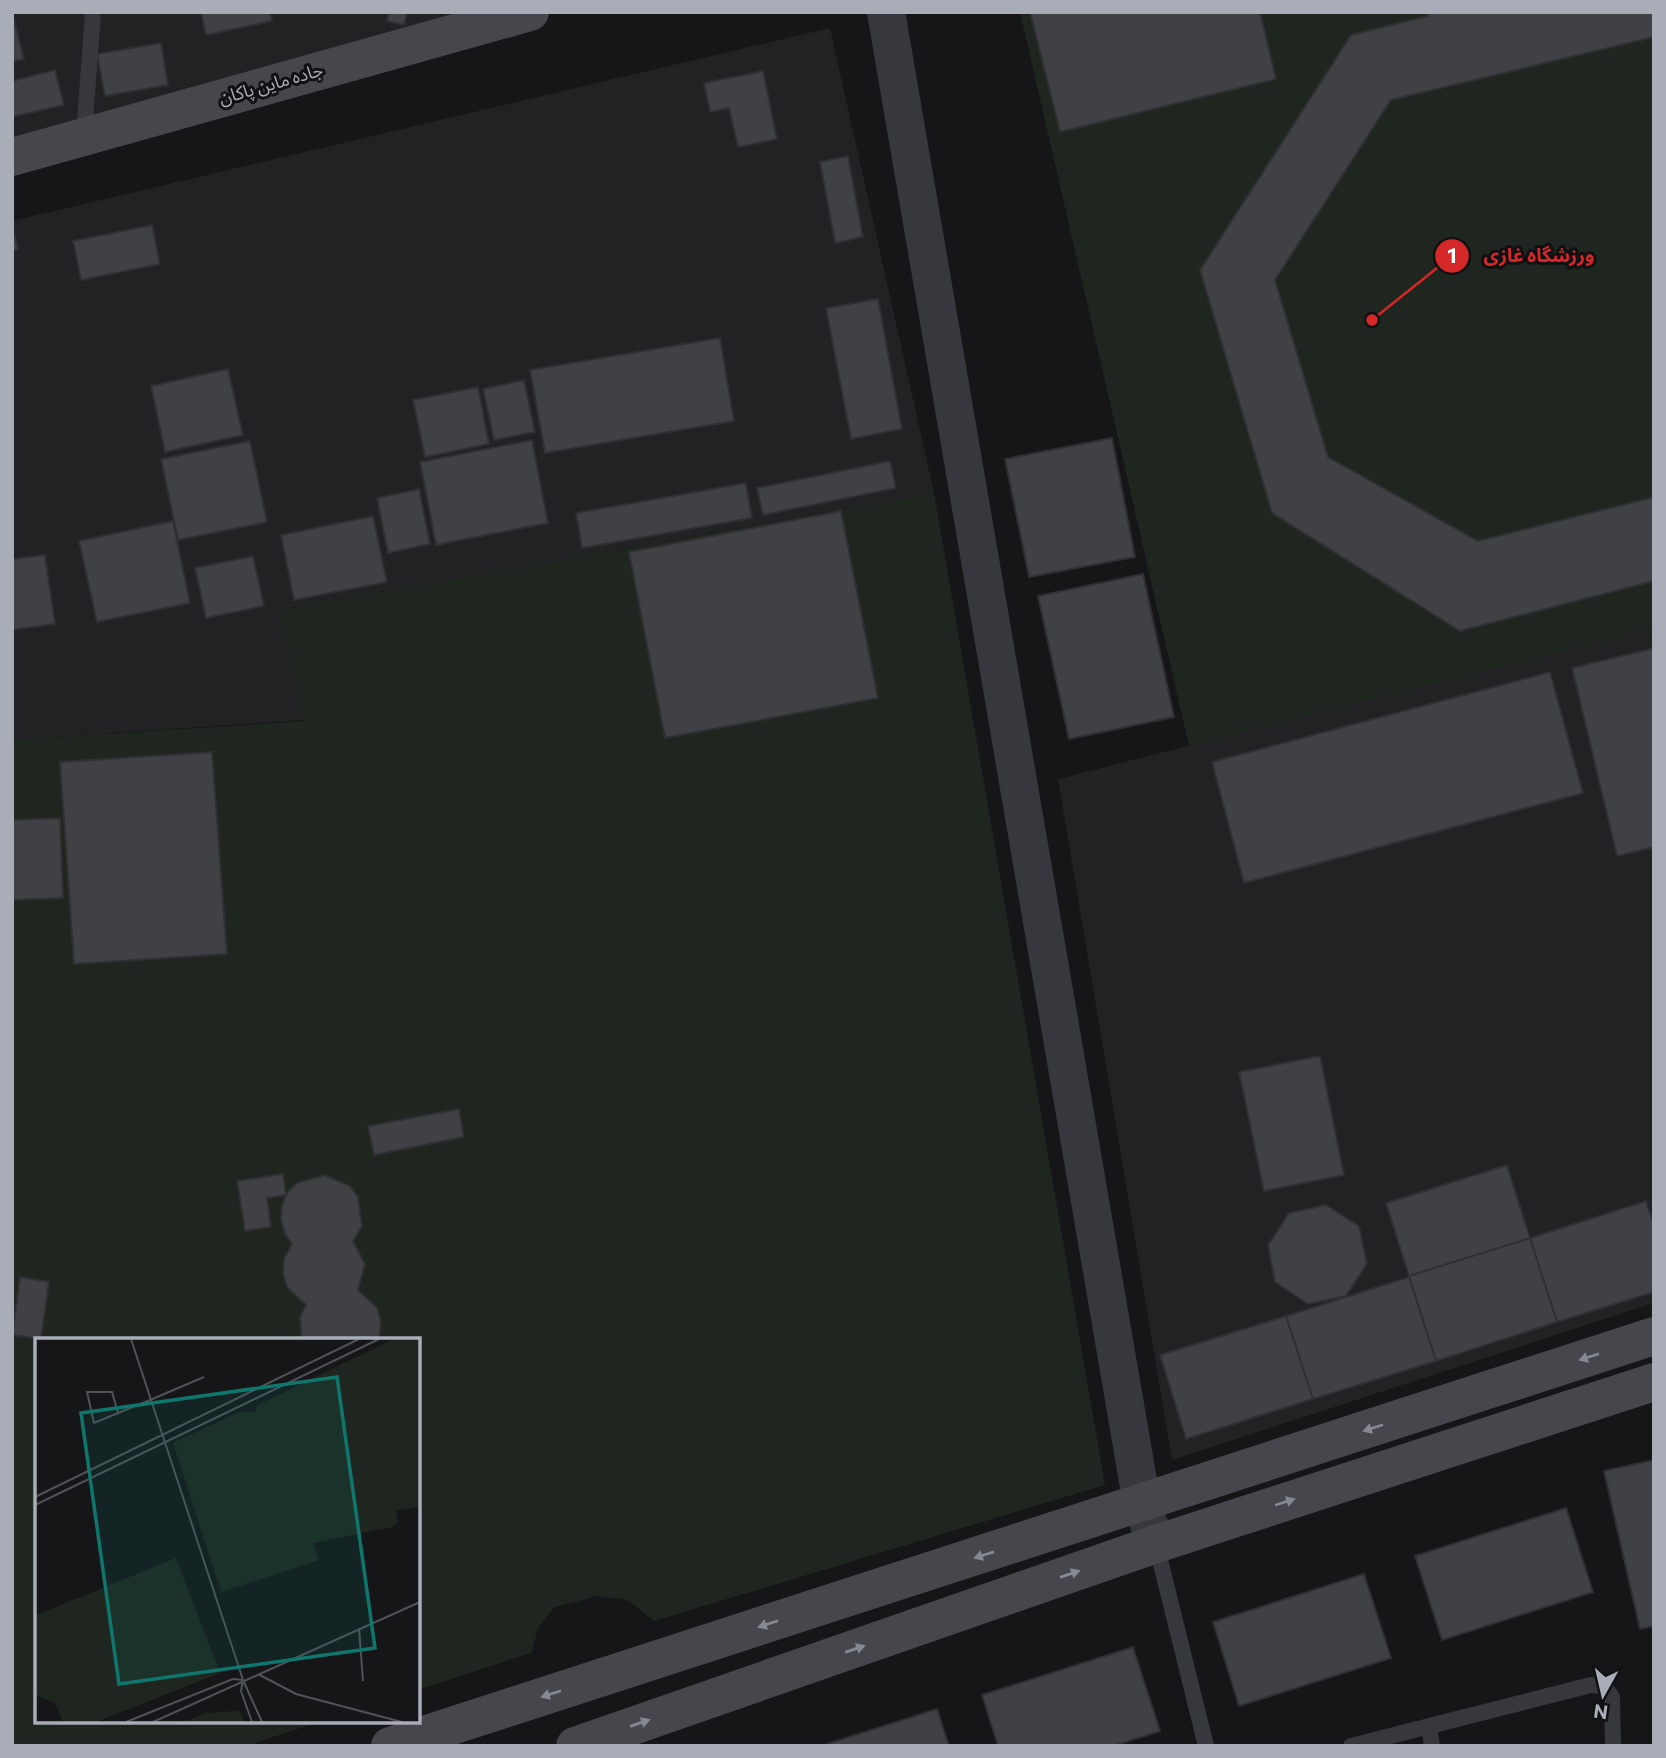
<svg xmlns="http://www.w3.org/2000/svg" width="1666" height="1758" viewBox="0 0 1666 1758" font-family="Commissioner,'Noto Sans Arabic',sans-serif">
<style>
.built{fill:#222225}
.green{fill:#1e261f}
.building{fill:#404145;stroke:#303034;stroke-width:2}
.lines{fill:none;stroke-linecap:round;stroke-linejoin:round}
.service{stroke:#37383d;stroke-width:16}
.tertiary{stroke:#37383d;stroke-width:38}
.secondary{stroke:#45474d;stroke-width:38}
.oneway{fill:#858993}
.labels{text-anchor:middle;stroke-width:6;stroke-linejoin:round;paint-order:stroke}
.street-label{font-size:18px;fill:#a8adb8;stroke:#111113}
.inset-road{fill:none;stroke:#505258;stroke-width:2}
.view{fill:#0f766e;fill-opacity:0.15;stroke:#0f766e;stroke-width:3.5}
.inset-edge{fill:none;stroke:#a8adb8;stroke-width:3.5}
.leader{fill:none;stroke:#d62828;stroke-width:2.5}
.callout-dot{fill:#d62828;stroke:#111113;stroke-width:2.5}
.mark-label{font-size:21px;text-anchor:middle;font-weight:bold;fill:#fff}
.callout-label{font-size:19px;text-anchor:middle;font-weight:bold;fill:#d62828;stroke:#111113;stroke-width:6;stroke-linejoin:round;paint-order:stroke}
</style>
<rect width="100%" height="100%" fill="#161618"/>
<path class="built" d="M12 12H530L12 157Z
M830 28 934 493 279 610 305 720 12 740V221Z
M1654 628V1303L1172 1460 1058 779Z"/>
<path class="green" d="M1020 12H1654V628L1189 746Z
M934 493 1105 1485 654 1621 627 1600 597 1596 555 1607 539 1626 531 1653 418 1690V1340H37V1721H322L246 1746H12V740L305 721 279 610Z"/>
<path class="building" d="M12 12 24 59 12 62Z
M201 12H270L272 21 206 35Z
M389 12H407L404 25 387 21Z
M1030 12H1260L1276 79 1060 132Z
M1427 12H1654V37L1391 100 1275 280 1328 457 1478 541 1654 497V581L1460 631 1272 513 1200 270 1351 35 1428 16Z
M161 43 168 85 105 96 97 54Z
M55 70 64 105 12 117V81Z
M763 71 777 139 738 147 729 108 710 112 704 83Z
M848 156 863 237 835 243 820 162Z
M12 225 18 249 12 251Z
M152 225 160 264 81 280 73 241Z
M878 299 902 429 851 439 826 308Z
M720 338 734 421 545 453 530 370Z
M228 369 243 435 165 452 151 386Z
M524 380 535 432 494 440 483 389Z
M478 387 489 444 425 457 413 400Z
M1112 438 1135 557 1029 577 1005 459Z
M532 440 548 523 436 545 420 462Z
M250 441 267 522 178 540 161 459Z
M890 461 896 488 763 515 757 488Z
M746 483 752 518 582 548 576 513Z
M419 489 430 544 388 553 377 498Z
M841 511 878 698 665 738 629 552Z
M373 516 387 582 294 600 281 535Z
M173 521 190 603 97 622 79 541Z
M45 555 55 624 12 630V559Z
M253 556 264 606 206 618 195 568Z
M1143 574 1174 717 1069 739 1038 596Z
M1654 648V847L1617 856 1572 668Z
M1550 672 1583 793 1244 883 1212 762Z
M212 752 227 954 74 964 60 762Z
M60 818 63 898 12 900V820Z
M1320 1056 1344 1175 1264 1191 1239 1072Z
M459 1109 464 1137 374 1155 368 1126Z
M1507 1165 1530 1238 1409 1276 1386 1203Z
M283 1174 286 1195 267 1198 271 1227 245 1231 237 1181Z
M324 1175 350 1186 358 1197 362 1226 353 1241 365 1264 358 1290 377 1308 381 1322 379 1340H302L300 1317 306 1305 287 1287 283 1273 284 1259 292 1244 285 1234 281 1220 282 1206 287 1193 297 1183Z
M1646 1201 1654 1226V1292L1557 1322 1530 1238Z
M1326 1205 1359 1226 1367 1264 1346 1296 1308 1304 1275 1282 1268 1245 1289 1213Z
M1530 1238 1557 1322 1436 1361 1409 1276Z
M20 1277 49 1282 41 1339 12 1335Z
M1409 1277 1436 1361 1313 1399 1286 1316Z
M1286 1316 1313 1399 1186 1439 1160 1355Z
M1654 1460V1626L1640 1629 1604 1471Z
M1566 1508 1593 1592 1442 1640 1415 1556Z
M1364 1574 1391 1658 1239 1706 1213 1622Z
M1133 1647 1160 1731 1113 1746H998L982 1695Z
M937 1709 949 1746H821Z"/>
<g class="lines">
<path class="service" d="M84 135 93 12
M1156 1544 1206 1746
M1429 1726 1432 1746
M1351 1746 1591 1685 1604 1686 1612 1697 1613 1746"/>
<path class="tertiary" d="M886 12 1142 1504 1156 1544"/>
<path class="secondary" d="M12 157 530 12
M390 1746 1654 1336
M575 1746 1156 1544 1654 1382"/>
</g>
<defs><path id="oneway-solid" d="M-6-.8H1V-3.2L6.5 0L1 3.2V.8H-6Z" transform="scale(1.75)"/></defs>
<g class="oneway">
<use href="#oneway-solid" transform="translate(1589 1357) rotate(162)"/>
<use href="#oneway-solid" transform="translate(1373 1428) rotate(162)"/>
<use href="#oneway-solid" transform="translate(1285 1502) rotate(-18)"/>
<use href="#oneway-solid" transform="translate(984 1555) rotate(162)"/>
<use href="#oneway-solid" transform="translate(1070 1574) rotate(-19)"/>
<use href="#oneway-solid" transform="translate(768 1624) rotate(162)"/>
<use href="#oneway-solid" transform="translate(855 1649) rotate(-19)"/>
<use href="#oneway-solid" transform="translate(551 1694) rotate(162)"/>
<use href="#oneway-solid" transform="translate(640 1723) rotate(-19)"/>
</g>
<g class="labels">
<g class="street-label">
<text transform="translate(271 84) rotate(-16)" y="6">جاده ماین پاکان</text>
</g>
</g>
<g transform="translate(35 1338)">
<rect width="385" height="385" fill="#161618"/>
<path d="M358 1H385V168L361 173 363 184 357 189 278 205 284 222 186 254 138 105 204 74H220L223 67ZM141 220 185 335 61 384H28L20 365 0 357 1 277ZM205 373 209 384H148L171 375Z" fill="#1e261f"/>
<path class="inset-road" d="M96 1 208 342M83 75 77 54H52L59 85 115 62 169 39M0 159 324 1M0 167 344 1M324 290 328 343M223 336 261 356 367 384M208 342 227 384M208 342 206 353 217 384M91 384 198 341 208 342M118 384 385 264"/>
<path class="view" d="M302 39 340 310 84 346 46 75Z"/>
<rect width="385" height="385" class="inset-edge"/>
</g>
<path class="leader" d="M1372 320L1452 256"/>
<g class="callout-dot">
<circle cx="1372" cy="320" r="7"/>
<circle cx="1452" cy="256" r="18"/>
</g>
<g class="mark-label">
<text x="1452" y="263">1</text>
</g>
<g class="callout-label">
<text x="1539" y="262">ورزشگاه غازی</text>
</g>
<rect width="1666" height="1758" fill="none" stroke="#a8adb8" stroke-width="28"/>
<g transform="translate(1603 1695) rotate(188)" stroke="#111113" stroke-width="5" paint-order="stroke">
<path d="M0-5L12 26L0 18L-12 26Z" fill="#a8adb8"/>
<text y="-10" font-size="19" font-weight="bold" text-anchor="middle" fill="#a8adb8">N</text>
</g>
</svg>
